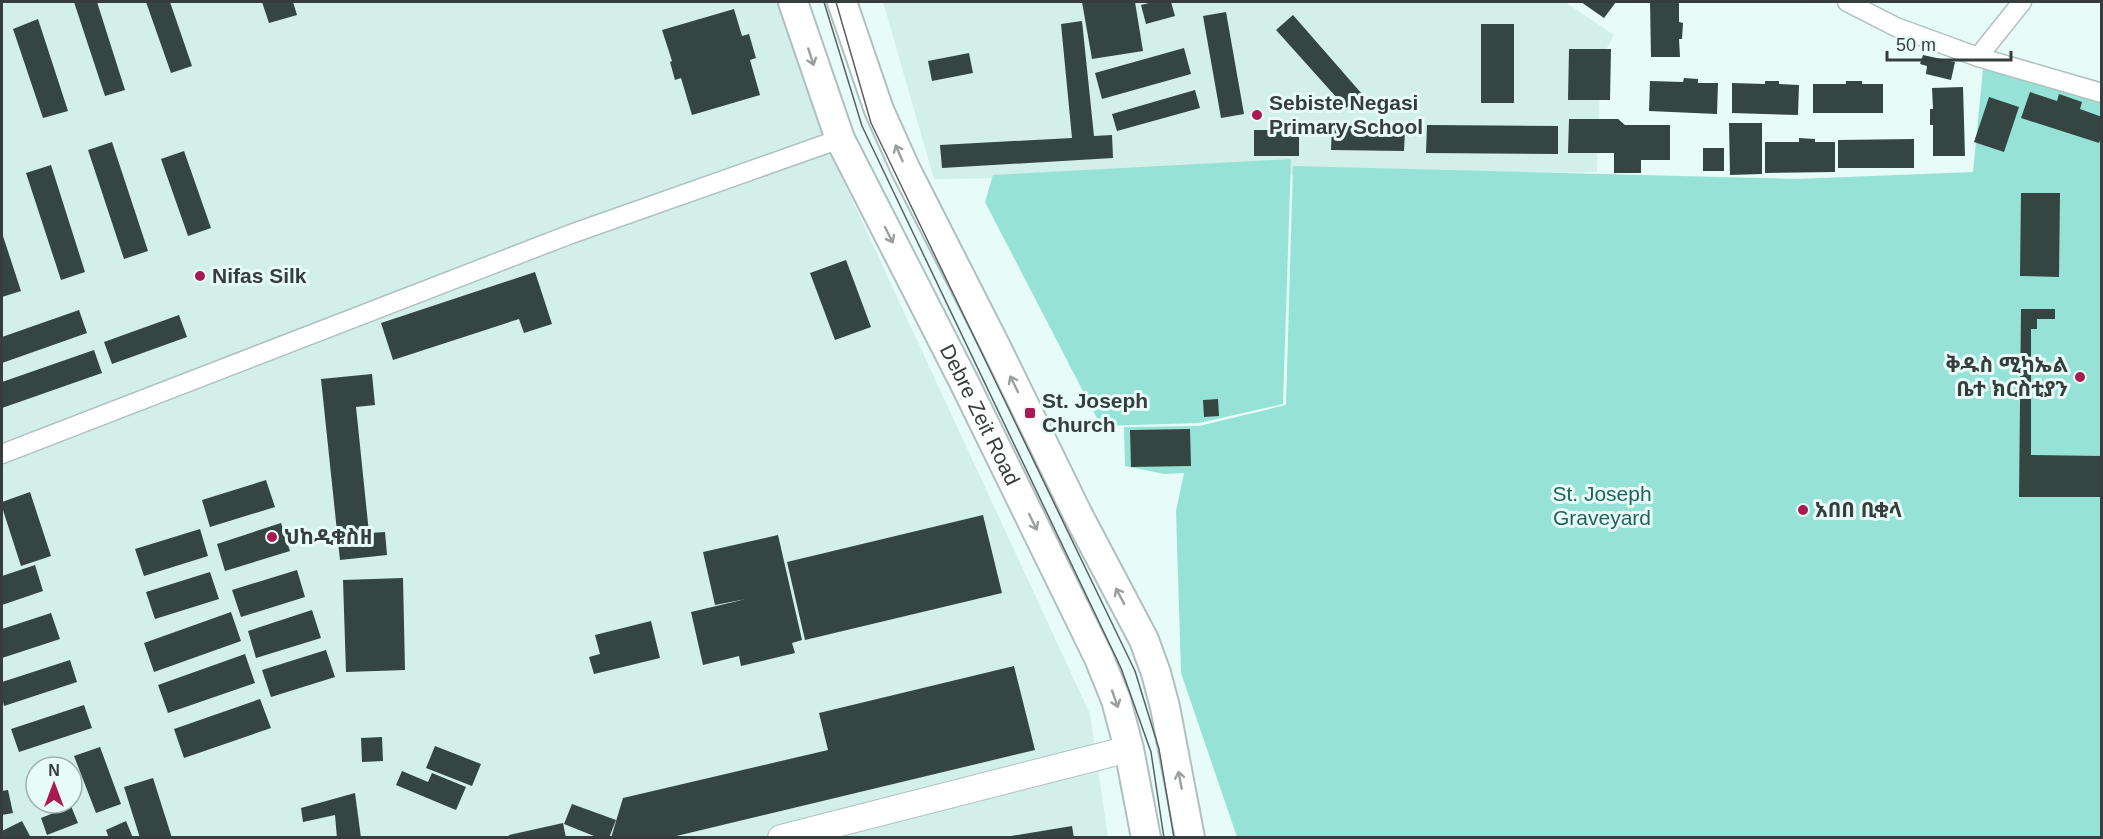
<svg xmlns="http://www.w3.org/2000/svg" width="2103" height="839" viewBox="0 0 2103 839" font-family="Helvetica,'Noto Sans Ethiopic',sans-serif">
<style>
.built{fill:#d2efea;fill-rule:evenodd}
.green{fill:#97e2d7}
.building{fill:#344542}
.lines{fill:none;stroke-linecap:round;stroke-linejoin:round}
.minor-casing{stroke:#aec1be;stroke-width:21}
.secondary-casing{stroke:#aec1be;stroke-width:28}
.primary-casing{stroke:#aec1be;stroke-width:32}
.minor{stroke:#fff;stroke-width:18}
.secondary{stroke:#fff;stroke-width:26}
.primary{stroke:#fff;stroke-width:28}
.tram{stroke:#596261;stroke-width:1.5}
.oneway{stroke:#9a9e9e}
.poi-dot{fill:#aa1a52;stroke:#e7fcf8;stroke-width:2}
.labels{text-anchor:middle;stroke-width:6;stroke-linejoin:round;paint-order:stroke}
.poi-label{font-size:21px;font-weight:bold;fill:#363d3c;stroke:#e7fcf8;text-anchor:start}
.street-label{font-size:21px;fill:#363d3c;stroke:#e7fcf8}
.park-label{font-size:21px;fill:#21625a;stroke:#e7fcf8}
</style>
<rect width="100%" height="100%" fill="#e7fcf8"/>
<path class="built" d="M2 2H781L823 137 1090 714 1108 837 2 838ZM36 767H72V803H36Z
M883 2H1565L1614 35 1601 59 1597 172 934 179Z"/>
<path class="green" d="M1983 69 2101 102V837H1237L1181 673 1176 511 1184 473 1164 474 1125 466 1124 427 1199 426 1286 405 1293 166 1796 179 1973 172Z
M1291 159 1283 404 1199 423 1101 426 985 202 993 175Z"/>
<path class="building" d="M74 2H97L125 90 105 96Z
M146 2H170L192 66 171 73Z
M262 2H293L297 15 269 23Z
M1082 2H1135L1143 51 1092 59Z
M1153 2H1171L1175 16 1146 24 1141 5Z
M1581 2H1616L1604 18Z
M1650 2H1679V22L1683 23 1682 39H1679L1680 57H1651Z
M734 9 742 36 749 34 756 58 750 60 760 95 692 115 681 78 675 80 670 62 672 61 662 30Z
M1226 12 1244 114 1221 118 1203 16Z
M1293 15 1362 94 1346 108 1276 30Z
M38 19 68 111 43 118 13 29Z
M1082 21 1094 136 1112 135 1113 158 942 168 940 145 1072 138 1061 24Z
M1481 24H1514V103H1481Z
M1184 48 1191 74 1102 99 1095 73Z
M1569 49H1611L1610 100H1568Z
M969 53 973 73 932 81 928 61Z
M1923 55 1955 62 1951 80 1926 74 1927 66 1920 64Z
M1684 78 1698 79V83H1718L1717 114 1649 111 1650 81 1683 82Z
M1765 81H1779V84L1799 85 1798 115 1732 113V83L1765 84Z
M1846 81H1862V84H1883V113H1813V84H1846Z
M1963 87 1965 156H1933V125H1930V109H1933L1932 88Z
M1195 90 1200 108 1117 131 1112 114Z
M2030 92 2057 101 2059 94 2082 102 2080 109 2102 117V135L2099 143 2021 118Z
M1989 97 2019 107 2004 152 1974 142Z
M1569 119H1618L1625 125H1670V160H1641V173H1614V153H1568Z
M1729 123H1762V174L1730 175Z
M1332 125 1405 128 1404 151 1331 150Z
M1427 125 1558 126V154L1426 153Z
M1254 130H1299V156H1254Z
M1799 138 1815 139V142H1835V172L1765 173V142H1799Z
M1914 139V168H1838V140Z
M112 142 148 251 124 259 88 150Z
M1703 148H1724V171H1703Z
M184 151 211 228 188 236 161 159Z
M51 165 85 272 61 280 26 173Z
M2021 193H2060L2059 277 2020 276Z
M2 233 21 291 2 297Z
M846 260 871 327 835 340 810 273Z
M535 272 552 324 524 333 519 319 393 360 381 323Z
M2021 309H2055V319H2037V329H2031V455L2102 456V497H2019Z
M79 310 87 333 2 363V337Z
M179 315 187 337 112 364 104 342Z
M94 350 102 373 2 408V382Z
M372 374 375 405 356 407 369 533 385 532 387 555 340 560 321 379Z
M1218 399 1219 416 1204 417 1203 400Z
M1190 429 1191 466 1131 467 1130 430Z
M266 480 275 507 210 527 202 500Z
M30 492 51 556 21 566 2 507V502Z
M983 515 1002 593 805 640 787 562Z
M281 523 290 551 225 571 217 544Z
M200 529 208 556 144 576 135 549Z
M778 535 802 640 792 643 795 653 741 666 739 656 703 665 691 612 746 599 715 605 703 552Z
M35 565 43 591 2 605V576Z
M297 570 305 597 241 617 232 590Z
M210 572 219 599 155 619 146 592Z
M403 578 405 670 346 672 343 580Z
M312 610 321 638 256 658 248 631Z
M231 612 241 641 154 672 144 643Z
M51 613 60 639 2 658V629Z
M651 621 660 658 594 674 589 657 600 654 595 635Z
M326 650 335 677 271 697 262 670Z
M245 654 255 683 168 713 158 685Z
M70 660 77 682 4 706 2 698V682Z
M1014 666 1035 750 668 838H611L623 798 828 750 819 713Z
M260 699 271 728 184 758 174 729Z
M84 705 92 728 19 752 11 729Z
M382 737 383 761 362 762 361 738Z
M435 746 481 764 472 786 426 768Z
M100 747 121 804 96 813 74 756Z
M402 771 428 782 432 773 466 787 456 810 396 785Z
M153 778 172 838H140L124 787Z
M8 790 13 813 2 815V791Z
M355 793 361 838H337L335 815 303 822 301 808Z
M42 803H61L45 810Z
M572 804 616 820 609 838H599L564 824Z
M71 806 78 823 47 835 41 818Z
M22 821 31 838H2V831Z
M126 821 133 838H109L106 830Z
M563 823 566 838H508L509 835Z
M1072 826 1074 838H1011V836Z"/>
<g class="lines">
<defs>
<path id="minor" d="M1847 2 1896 27 1978 57 2102 93
M1978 57 2022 2
M2 454 571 234 840 139"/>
<path id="secondary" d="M781 838 1129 749"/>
<g id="primary">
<path id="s1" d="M793 2 840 139 964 382 1099 658 1116 700 1129 749 1146 838"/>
<path d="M842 2 879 110 905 168 996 347 1078 515 1144 640 1156 673 1165 707 1190 838"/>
</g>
</defs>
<use href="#minor" class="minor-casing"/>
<use href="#secondary" class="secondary-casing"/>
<use href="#primary" class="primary-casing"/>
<use href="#minor" class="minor"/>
<use href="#secondary" class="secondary"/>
<use href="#primary" class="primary"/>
<path class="tram" d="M824 2 862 126 1121 668 1151 752 1164 838
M836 2 871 123 1135 671 1159 749 1174 838"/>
</g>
<defs><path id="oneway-shaft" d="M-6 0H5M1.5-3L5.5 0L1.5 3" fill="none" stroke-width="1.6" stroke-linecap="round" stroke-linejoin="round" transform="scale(1.5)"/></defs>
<g class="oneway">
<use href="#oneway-shaft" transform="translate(811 57) rotate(72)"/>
<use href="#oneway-shaft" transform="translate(899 153) rotate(-114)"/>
<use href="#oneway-shaft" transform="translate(889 235) rotate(63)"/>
<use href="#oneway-shaft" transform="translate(1014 384) rotate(-116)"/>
<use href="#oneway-shaft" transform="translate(1033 522) rotate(64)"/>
<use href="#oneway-shaft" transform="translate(1120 596) rotate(-118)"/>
<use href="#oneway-shaft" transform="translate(1115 699) rotate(71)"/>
<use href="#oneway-shaft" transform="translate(1180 780) rotate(-101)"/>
</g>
<g class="poi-dot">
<circle cx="1257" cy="115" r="6"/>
<circle cx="200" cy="276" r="6"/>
<circle cx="2080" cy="377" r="6"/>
<rect x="1024" y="407" width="12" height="12" rx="3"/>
<circle cx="1803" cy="510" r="6"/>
<circle cx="272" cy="537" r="6"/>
</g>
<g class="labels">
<g class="poi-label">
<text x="1269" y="110">Sebiste Negasi<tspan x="1269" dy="24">Primary School</tspan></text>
<text x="212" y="283">Nifas Silk</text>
<text x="2068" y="372" text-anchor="end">ቅዱስ ሚካኤል<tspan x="2068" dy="24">ቤተ ክርስቲያን</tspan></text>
<text x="1042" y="408">St. Joseph<tspan x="1042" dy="24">Church</tspan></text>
<text x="1815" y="517">አበበ ቢቂላ</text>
<text x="284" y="544">ህከዲቁስዘ</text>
</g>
<g class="street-label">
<text dy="7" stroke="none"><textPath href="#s1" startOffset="454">Debre Zeit Road</textPath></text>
</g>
<g class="park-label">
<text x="1602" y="501">St. Joseph<tspan x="1602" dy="24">Graveyard</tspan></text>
</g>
</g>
<rect width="2103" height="839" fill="none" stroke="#363d3c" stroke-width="6"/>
<g transform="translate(54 785)"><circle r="28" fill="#e7fcf8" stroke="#a0b0ad" stroke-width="1.5"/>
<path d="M0-4.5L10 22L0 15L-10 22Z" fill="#aa1a52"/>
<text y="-9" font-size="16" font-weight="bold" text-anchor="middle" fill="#363d3c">N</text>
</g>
<path d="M1887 51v9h124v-9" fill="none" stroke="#363d3c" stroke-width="3"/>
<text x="1896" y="51" font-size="18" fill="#363d3c" stroke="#e7fcf8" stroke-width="4.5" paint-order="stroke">50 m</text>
</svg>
